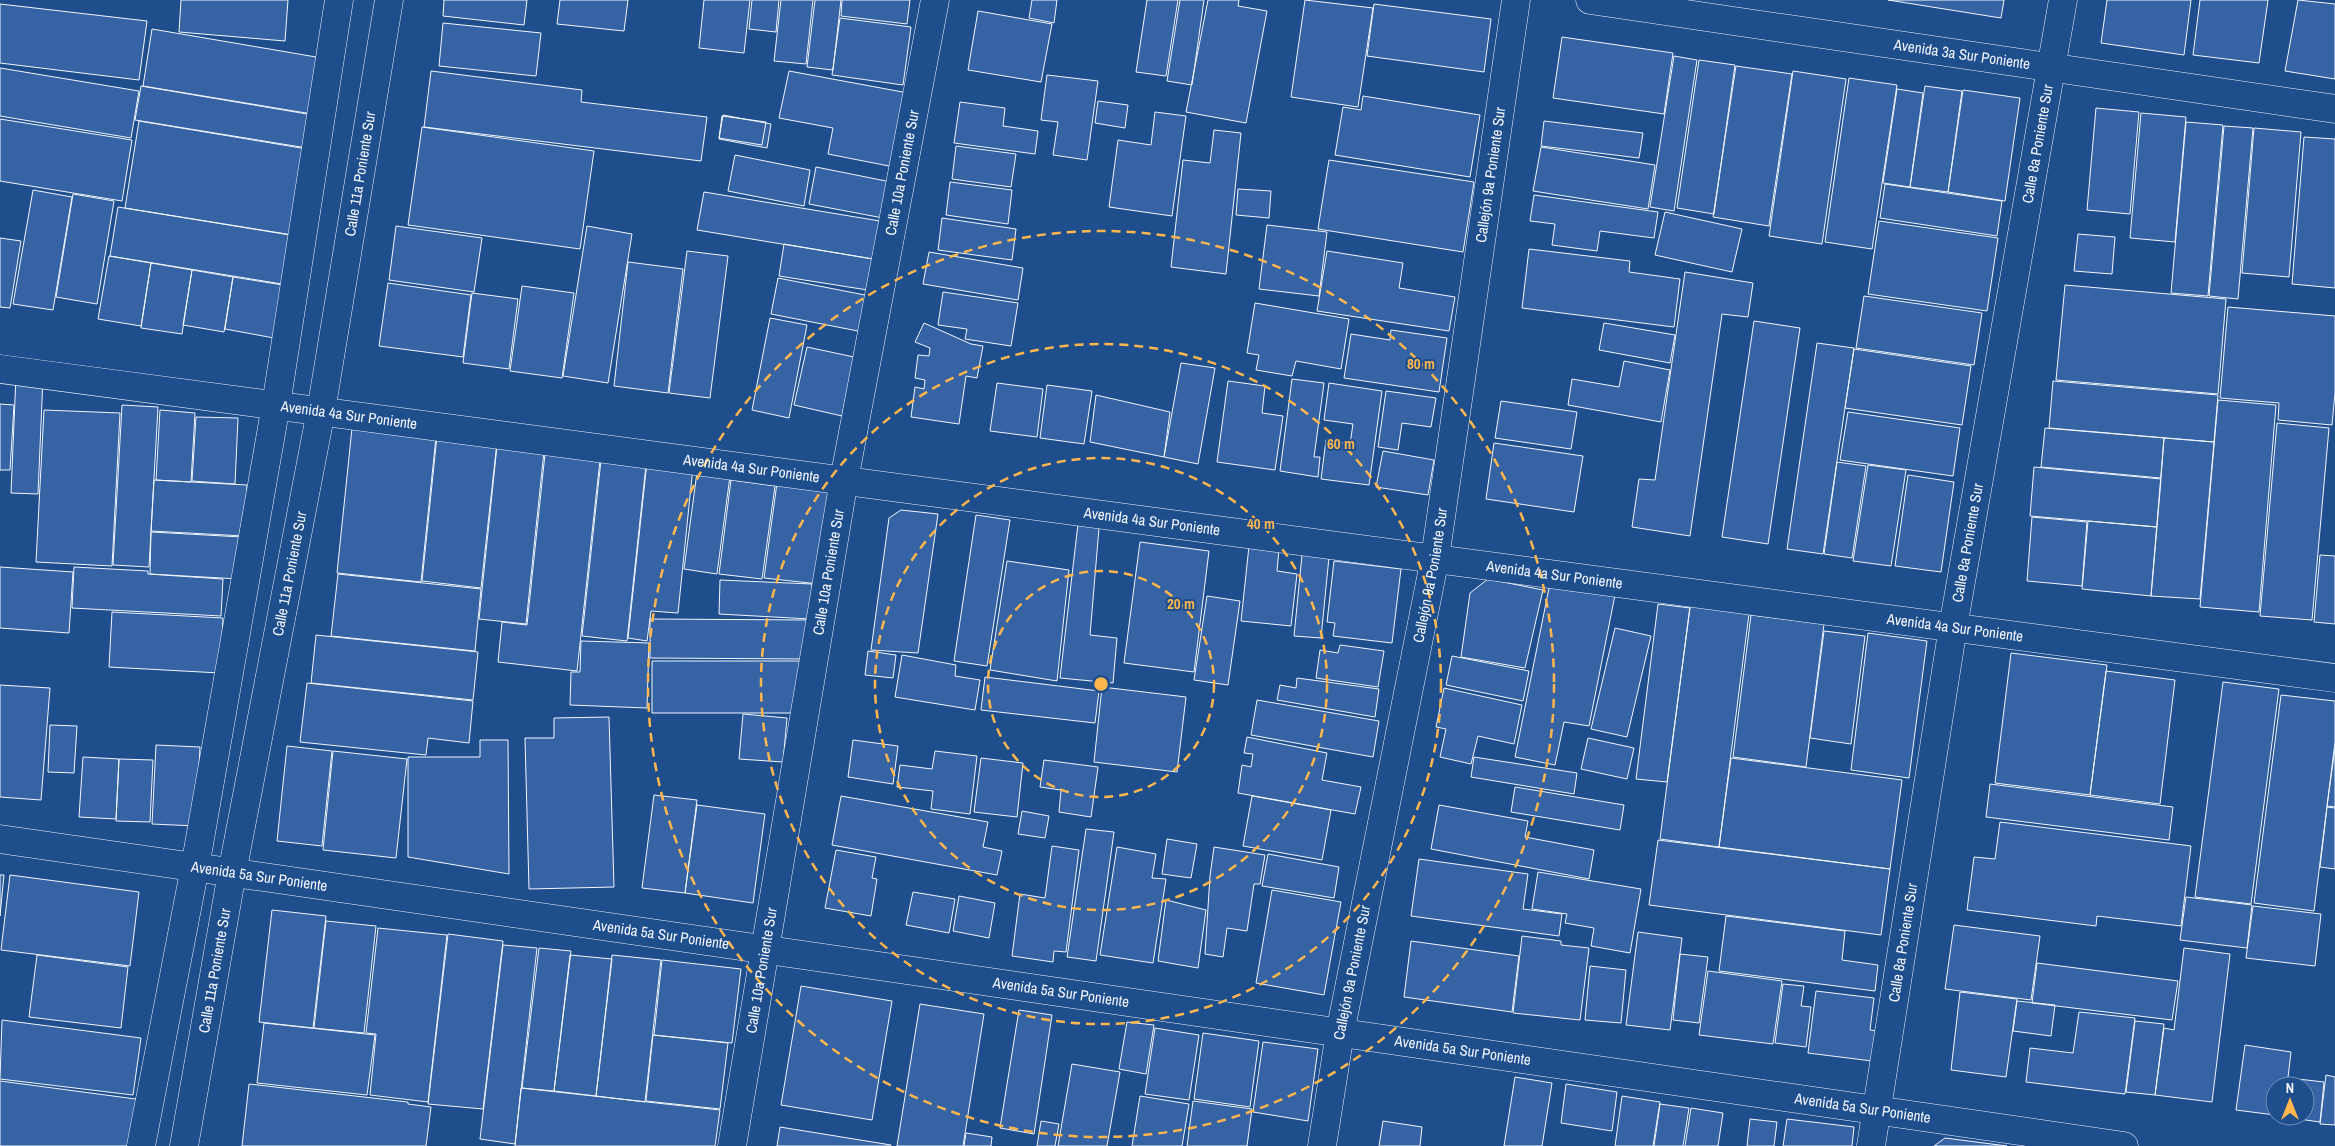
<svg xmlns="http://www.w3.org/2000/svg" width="2335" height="1146" viewBox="0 0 2335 1146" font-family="'Archivo Narrow',sans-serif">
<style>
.building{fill:#3563a3;stroke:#f2f6ff}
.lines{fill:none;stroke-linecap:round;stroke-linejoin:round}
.minor-casing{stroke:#f2f6ff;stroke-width:29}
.major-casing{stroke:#f2f6ff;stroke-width:29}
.minor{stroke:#1f4e8c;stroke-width:28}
.major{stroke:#1f4e8c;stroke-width:28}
.ring{fill:none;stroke:#ffb74d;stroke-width:2.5;stroke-dasharray:9 6}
.labels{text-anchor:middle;stroke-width:4;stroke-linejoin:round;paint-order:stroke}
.street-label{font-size:15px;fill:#f2f6ff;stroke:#1f4e8c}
.centre{fill:#ffb74d;stroke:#1f4e8c;stroke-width:2.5}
.ring-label{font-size:15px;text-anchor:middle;font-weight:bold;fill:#ffb74d;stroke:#1f4e8c;stroke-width:4;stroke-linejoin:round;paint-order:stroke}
</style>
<rect width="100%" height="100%" fill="#1f4e8c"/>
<path class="building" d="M181 0H288L285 41 179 32Z
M444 0H527L524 25 443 16Z
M560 0H628L624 31 557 24Z
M704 0H750L744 53 699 48Z
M752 0H779L776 32 749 29Z
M781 0H813L806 64 774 61Z
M815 0H841L833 70 807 67Z
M842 0H910L907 24 841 16Z
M1032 0H1057L1054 23 1029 18Z
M1147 0H1178L1166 76 1136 72Z
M1180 0H1204L1192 85 1167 81Z
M1208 0H1239L1238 6 1267 11 1246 123 1186 112Z
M1305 0 1373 8 1358 107 1291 97Z
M1888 0H2004L2001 18Z
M2107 0H2191L2184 55 2101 43Z
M2200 0H2268L2259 63 2193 55Z
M2298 0 2335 4V79L2285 71Z
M0 4 147 21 139 80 0 63Z
M1374 4 1491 19 1484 72 1367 56Z
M978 11 1052 24 1041 82 968 70Z
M840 18 911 27 903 85 832 75Z
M443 23 541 33 536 76 439 66Z
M152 29 322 58 312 114 143 86Z
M1562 37 1673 53 1664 114 1553 98Z
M1674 56 1697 60 1674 211 1650 207Z
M1699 60 1735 65 1714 214 1677 208Z
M1736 66 1792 74 1769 226 1713 217Z
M0 68 139 91 131 138 0 116Z
M431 71 582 90 581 102 707 117 701 161 424 127Z
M789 71 908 93 894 167 828 154 833 128 779 118Z
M1793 71 1846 79 1822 244 1769 236Z
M1047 75 1098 81 1087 160 1053 155 1058 122 1041 120Z
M1849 78 1897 85 1872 249 1825 242Z
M141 86 319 116 313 149 135 120Z
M1925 86 1962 91 1948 192 1910 187Z
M1897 89 1923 93 1910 187 1883 183Z
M1963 90 2020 98 2005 201 1948 192Z
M1363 96 1480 115 1470 177 1335 155 1343 107 1361 110Z
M1098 101 1128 105 1125 128 1095 123Z
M960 102 1005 108 1003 126 1038 131 1035 154 954 143Z
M2096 108 2139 112 2130 214 2087 210Z
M1155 112 1186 116 1172 216 1109 207 1118 140 1151 145Z
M2141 113 2186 117 2175 242 2130 238Z
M723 115 771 124 767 148 719 139Z
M722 116 766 122 762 145 719 138Z
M0 119 132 140 122 201 0 181Z
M139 121 313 150 299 236 125 208Z
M1544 121 1643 133 1639 158 1541 146Z
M2186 122 2223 125 2208 296 2171 293Z
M2224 126 2253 128 2238 299 2209 296Z
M422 127 594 151 580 249 408 225Z
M2254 128 2301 132 2289 277 2242 273Z
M1214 130 1241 133 1226 274 1171 267 1183 160 1210 163Z
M2304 137 2335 139V288L2292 284Z
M956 146 1016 154 1011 187 952 179Z
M1541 147 1655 165 1648 209 1533 191Z
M735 155 810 170 804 206 728 191Z
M1329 160 1474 182 1463 252 1318 229Z
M816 167 891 182 883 218 809 204Z
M950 182 1012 190 1008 224 946 215Z
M1885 184 2002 201 1997 236 1880 218Z
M1238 189 1271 191 1269 218 1236 215Z
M33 190 72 197 53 310 13 304Z
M704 192 886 222 879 260 697 230Z
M73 194 114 201 97 304 56 297Z
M1534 195 1658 212 1654 238 1600 231 1597 251 1552 245 1555 224 1530 221Z
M118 207 296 236 288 285 110 256Z
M1665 212 1742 229 1732 272 1655 255Z
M942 218 1016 229 1012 260 938 250Z
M1879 221 1998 238 1987 311 1868 294Z
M1267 225 1327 232 1319 296 1259 289Z
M396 226 482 238 474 292 389 280Z
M587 226 632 234 608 383 563 376Z
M2078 234 2115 237 2112 274 2074 271Z
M0 238 21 241 10 308 0 307Z
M784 244 879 260 874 291 779 276Z
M1529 249 1630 261 1629 272 1680 279 1674 327 1522 308Z
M687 251 728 256 710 398 669 393Z
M1327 251 1403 263 1399 288 1455 297 1449 331 1317 311Z
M929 252 1023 268 1018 300 923 284Z
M109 256 151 263 141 326 98 319Z
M628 262 683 269 668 393 614 386Z
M151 263 192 270 182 334 141 328Z
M192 270 233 277 224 332 183 325Z
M1685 272 1753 283 1748 317 1722 314 1690 536 1632 527 1639 479 1655 480Z
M233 277 283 285 274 338 225 329Z
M778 278 870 296 863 332 771 314Z
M388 283 471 295 463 357 379 346Z
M2065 285 2226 299 2218 394 2056 380Z
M522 286 574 293 562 378 510 371Z
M943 292 1018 303 1011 346 965 339 967 329 938 325Z
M472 293 518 299 509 369 463 363Z
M1864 296 1982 313 1974 365 1856 348Z
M1255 303 1349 319 1341 369 1296 361 1292 376 1256 370 1259 355 1247 353Z
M2228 307 2335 316V393L2332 425 2278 420 2279 403 2220 398Z
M770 318 807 325 789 418 752 410Z
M1754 321 1800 328 1768 544 1722 537Z
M924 323 971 344 983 346 977 378 966 376 959 424 911 417 915 387 924 389 925 380 915 378 918 355 929 356 930 348 915 342Z
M1604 323 1675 335 1670 363 1599 350Z
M1391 330 1447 338 1439 392 1344 378 1351 334 1390 340Z
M1817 343 1854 348 1823 554 1787 549Z
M807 347 854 357 842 416 794 405Z
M1854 349 1971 366 1962 425 1845 408Z
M1624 361 1670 370 1661 422 1568 405 1572 379 1619 387Z
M1181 363 1215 368 1198 464 1164 457Z
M16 376 43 377 38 494 11 493Z
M1292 379 1324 383 1314 457H1320L1318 477 1280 471Z
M1228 381 1265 386 1262 413 1283 416 1275 470 1217 462Z
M2053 381 2218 395 2214 442 2049 428Z
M997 383 1043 389 1037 437 990 431Z
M1329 383 1382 391 1369 485 1321 479 1326 440 1350 444 1353 424 1324 420Z
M1047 385 1092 391 1084 444 1040 438Z
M1386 391 1436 398 1431 427 1402 423 1398 450 1378 447Z
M1096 395 1170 412 1164 457 1090 442Z
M2218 400 2276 405 2259 612 2200 607Z
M1501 401 1577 412 1571 449 1495 438Z
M0 404 14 405 10 470H0Z
M122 405 158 407 149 567 113 565Z
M44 410 120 413 112 566 36 562Z
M160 410 195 413 191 482 156 480Z
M1848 412 1960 428 1953 476 1840 460Z
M196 417 238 418 235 484 192 481Z
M2277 423 2329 428 2312 620 2260 616Z
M352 428 436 437 421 582 337 573Z
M2045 428 2164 438 2161 478 2041 467Z
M437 436 497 442 481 588 422 581Z
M2164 438 2214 442 2200 599 2151 596Z
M1494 443 1583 456 1574 512 1486 499Z
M497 446 544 451 526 624 479 619Z
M1383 451 1434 460 1428 495 1376 487Z
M545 454 600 460 577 671 498 662 502 622 527 625Z
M601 460 646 465 627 641 582 636Z
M647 462 693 467 678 613 651 611 647 641 628 638Z
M1837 462 1866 466 1852 558 1824 554Z
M1868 465 1906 470 1891 566 1853 561Z
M2034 467 2161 479 2157 527 2030 516Z
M697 472 730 476 717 574 684 569Z
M1908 475 1954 482 1941 572 1895 566Z
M154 480 247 485 244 536 151 531Z
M731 480 775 486 762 579 719 574Z
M777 483 831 490 819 584 764 578Z
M901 510 938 514 918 653 871 650 889 518Z
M976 515 1010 520 987 666 954 661Z
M2032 517 2087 522 2082 586 2027 581Z
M2088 521 2157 527 2151 596 2082 589Z
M1078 524 1099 528 1090 635 1117 638 1113 683 1060 678Z
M151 532 242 537 239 579 150 574Z
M1140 542 1209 551 1194 672 1124 663Z
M1249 546 1279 549 1277 571 1297 574 1291 626 1241 621Z
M1302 555 1329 557 1321 638 1294 636Z
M2320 555 2335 556V624L2314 622Z
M1007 561 1069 570 1057 681 990 670Z
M1334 561 1401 569 1392 643 1333 636 1335 623 1327 622Z
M0 567 73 572 69 633 0 628Z
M74 567 148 571V574L223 579 221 616 72 608Z
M338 574 481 589 475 651 331 636Z
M1488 579 1543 590 1525 668 1461 657 1470 593Z
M720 580 812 584 810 619 719 614Z
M1550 583 1615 595 1589 726 1564 722 1555 765 1515 757Z
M1207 596 1240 601 1228 685 1194 680Z
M1658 604 1690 608 1667 782 1636 779Z
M1690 606 1749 614 1719 847 1660 839Z
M112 612 223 618 220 673 109 667Z
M1751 615 1824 624 1806 767 1733 757Z
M650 619 808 620 807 659 650 658Z
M1615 628 1651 636 1627 737 1591 729Z
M1824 631 1865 636 1851 744 1810 738Z
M1868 633 1927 641 1909 778 1851 770Z
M316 635 478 652 473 700 311 683Z
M581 641 649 643 647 708 570 705 571 672H580Z
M1340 645 1384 651 1378 687 1316 678 1320 650 1338 653Z
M868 651 896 655 893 678 865 675Z
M2011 653 2107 665 2090 795 1995 783Z
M902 655 956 665 955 676 980 680 975 710 895 697Z
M1452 656 1529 671 1523 701 1446 685Z
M652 661H802V713H652Z
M2106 671 2175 680 2160 804 2090 795Z
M985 677 1099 691 1095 723 981 710Z
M1297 678 1379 689 1375 717 1277 700 1280 685 1296 688Z
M2223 682 2279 689 2251 904 2195 897Z
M307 683 473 701 469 743 428 738 426 755 300 742Z
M0 685 50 688 41 800 0 797Z
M1102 687 1186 697 1177 772 1094 762Z
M1444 688 1522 705 1514 744 1478 736 1471 764 1440 757 1446 729 1436 727Z
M2281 695 2335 701V742L2314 911 2254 903Z
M1257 700 1379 721 1373 757 1251 735Z
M743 714 787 718 783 762 739 759Z
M609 717 614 887 529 889 525 738H554V718Z
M50 725 77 726 74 773 48 772Z
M1247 737 1327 753 1322 780 1361 787 1355 814 1238 793 1242 765 1251 767 1253 754 1244 753Z
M1588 738 1634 748 1627 779 1581 769Z
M480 740H508L509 874 408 857V757H480Z
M853 740 898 746 893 784 848 777Z
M156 745 200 747 196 826 152 824Z
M287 746 332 751 322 846 277 841Z
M2335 748V807L2327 806Z
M333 751 407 759 396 858 323 850Z
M935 751 977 756 970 814 931 809 933 791 897 787 900 765 932 769Z
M83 757 119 759 116 819 79 817Z
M1474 757 1577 773 1574 794 1471 777Z
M981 758 1023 763 1017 817 974 812Z
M1731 758 1902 780 1890 869 1719 847Z
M119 759 153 760 150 822 116 821Z
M1044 760 1098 767 1091 817 1059 812 1061 790 1040 787Z
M1990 784 2173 807 2169 840 1986 817Z
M1515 787 1624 805 1620 830 1511 812Z
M654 795 697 800 685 893 642 888Z
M841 796 988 822 983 847 1002 851 997 875 832 845Z
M1252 796 1331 810 1322 860 1243 846Z
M697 805 765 814 753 903 685 893Z
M1439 805 1528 821 1525 837 1594 850 1589 879 1431 849Z
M2327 807 2335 808V869L2320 867Z
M1022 811 1049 816 1045 838 1018 834Z
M2000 822 2191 846 2181 926 2097 916 2096 926 1967 910 1974 857 1995 859Z
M1086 829 1114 832 1096 961 1067 957Z
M1167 839 1197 844 1191 878 1162 874Z
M1658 840 1890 869 1881 935 1649 905Z
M1052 846 1079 850 1066 952 1054 951 1053 962 1012 956 1020 894 1045 898Z
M1117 847 1156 854 1152 878 1166 879 1153 963 1100 955Z
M1214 847 1265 855 1260 884H1254L1247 931 1227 928 1223 957 1205 954 1210 876Z
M836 850 876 857 872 878 877 879 871 916 825 908Z
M1268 854 1339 867 1334 898 1262 886Z
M1419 859 1528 874 1523 909 1562 914 1559 936 1411 916Z
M1538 872 1641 889 1630 953 1591 946 1594 928 1565 923 1567 914 1532 909Z
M0 875H4L0 916Z
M10 875 139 892 130 966 1 950Z
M1272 890 1341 902 1324 995 1256 983Z
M913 892 955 899 949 933 906 925Z
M959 896 995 903 989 938 953 931Z
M2186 897 2252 905 2247 948 2180 940Z
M1166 900 1206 910 1198 968 1158 961Z
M2253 906 2321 914 2315 966 2246 958Z
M272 910 326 916 313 1028 259 1022Z
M1726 916 1845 931 1842 960 1878 965 1875 991 1719 971Z
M326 921 376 926 364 1033 314 1028Z
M1954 925 2040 936 2031 1000 1945 989Z
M378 928 447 935 428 1102 370 1095 376 1034 366 1033Z
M1638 932 1682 938 1670 1030 1626 1025Z
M448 934 503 941 483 1109 428 1104Z
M1522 936 1561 941V945L1589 948 1580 1020 1513 1013Z
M1411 941 1519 956 1512 1012 1404 997Z
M503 945 537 948 515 1144 480 1139Z
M539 948 571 951 554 1091 522 1088Z
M2184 948 2230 954 2212 1102 2155 1095 2164 1028 2174 1030Z
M1680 954 1708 957 1699 1023 1673 1020Z
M37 955 128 967 121 1028 29 1017Z
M570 955 612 959 596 1096 554 1091Z
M612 955 661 960 645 1102 596 1096Z
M662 960 741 969 732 1043 654 1035Z
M2037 963 2178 981 2172 1020 2032 1003Z
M1590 966 1626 970 1621 1023 1585 1020Z
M1708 971 1782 981 1773 1044 1699 1035Z
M1783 984 1804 986 1801 1006 1811 1007 1806 1047 1775 1043Z
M801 986 892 1001 872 1120 781 1105Z
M1816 991 1874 998 1870 1030 1884 1032 1880 1062 1808 1053Z
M1960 992 2017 999 2006 1077 1951 1070Z
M2017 1001 2055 1005 2051 1036 2013 1031Z
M920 1004 984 1014 963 1146H897Z
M1019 1010 1052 1015 1034 1134 1000 1128Z
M2079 1012 2135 1018 2125 1094 2026 1082 2030 1048 2073 1053Z
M2 1020 141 1038 133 1095 0 1079Z
M2135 1021 2164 1024 2155 1095 2126 1092Z
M1127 1022 1154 1025 1146 1074 1119 1069Z
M264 1023 375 1035 367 1095 257 1083Z
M1155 1028 1199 1035 1189 1100 1145 1094Z
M1203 1033 1259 1041 1250 1107 1194 1099Z
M653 1035 728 1043 720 1109 646 1101Z
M1263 1042 1318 1049 1308 1121 1253 1112Z
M2245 1045 2291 1052 2287 1086H2275V1115L2236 1110Z
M1072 1064 1120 1072 1107 1146H1058Z
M2326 1075 2335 1077V1125L2320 1124Z
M1515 1077 1552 1083 1542 1146H1504Z
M2289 1078 2324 1082 2320 1122 2284 1117 2305 1116V1086H2288Z
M0 1081 143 1100 137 1146H0Z
M249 1084 408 1102V1104L431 1107 426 1146H242Z
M1566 1084 1617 1092 1612 1131 1561 1123Z
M521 1088 720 1110 715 1146H515Z
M1140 1096 1189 1104 1182 1146H1132Z
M1622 1096 1660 1102 1653 1146H1615Z
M1193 1101 1252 1109 1247 1146H1187Z
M1660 1104 1689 1108 1683 1146H1654Z
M1691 1108 1723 1113 1718 1146H1685Z
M1750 1119 1777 1122 1774 1146H1747Z
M1787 1119 1854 1127 1852 1146H1783Z
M1041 1121 1059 1124 1055 1146H1037Z
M1383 1121 1422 1127 1420 1146H1379Z
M780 1127 891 1145V1146H777Z
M966 1133 992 1137 991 1146H964Z
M1945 1138 2007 1146H1934Z"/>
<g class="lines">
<defs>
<g id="minor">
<path id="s1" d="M1590 0 2335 109"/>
<path id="s2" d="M0 369 2335 678"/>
<path id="s3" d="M0 839 2124 1146"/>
<path id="s4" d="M732 1146 844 480 935 0"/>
<path id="s5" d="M1322 1146 1340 1033 1435 558 1516 0"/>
<path id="s6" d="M1871 1146 1953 627 2063 0"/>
</g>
<g id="major">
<path d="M141 1146 195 867 276 405 339 0"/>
<path id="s7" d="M184 1146 232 873 321 411 389 0"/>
</g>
</defs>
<use href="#minor" class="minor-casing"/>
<use href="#major" class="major-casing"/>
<use href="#minor" class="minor"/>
<use href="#major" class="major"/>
</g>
<g class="ring">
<circle cx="1101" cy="684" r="113"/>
<circle cx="1101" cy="684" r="226"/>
<circle cx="1101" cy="684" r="340"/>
<circle cx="1101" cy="684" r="453"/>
</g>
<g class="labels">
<g class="street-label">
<text dy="5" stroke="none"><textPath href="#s1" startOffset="376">Avenida 3a Sur Poniente</textPath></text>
<text dy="5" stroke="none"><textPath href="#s6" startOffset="1016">Calle 8a Poniente Sur</textPath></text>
<text dy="5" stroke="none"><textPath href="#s4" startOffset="988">Calle 10a Poniente Sur</textPath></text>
<text dy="5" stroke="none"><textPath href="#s7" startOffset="988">Calle 11a Poniente Sur</textPath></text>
<text dy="5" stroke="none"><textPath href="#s5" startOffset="986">Callejón 9a Poniente Sur</textPath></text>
<text dy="5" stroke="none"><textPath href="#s2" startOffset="352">Avenida 4a Sur Poniente</textPath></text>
<text dy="5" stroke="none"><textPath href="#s2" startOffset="758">Avenida 4a Sur Poniente</textPath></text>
<text dy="5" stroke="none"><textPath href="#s2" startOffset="1162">Avenida 4a Sur Poniente</textPath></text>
<text dy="5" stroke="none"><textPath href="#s6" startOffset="611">Calle 8a Poniente Sur</textPath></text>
<text dy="5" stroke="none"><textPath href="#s4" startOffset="582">Calle 10a Poniente Sur</textPath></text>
<text dy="5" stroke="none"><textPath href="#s7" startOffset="582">Calle 11a Poniente Sur</textPath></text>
<text dy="5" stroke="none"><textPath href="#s2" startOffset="1568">Avenida 4a Sur Poniente</textPath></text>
<text dy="5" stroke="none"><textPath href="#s5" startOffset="581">Callejón 9a Poniente Sur</textPath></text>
<text dy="5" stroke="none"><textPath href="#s2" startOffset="1972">Avenida 4a Sur Poniente</textPath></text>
<text dy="5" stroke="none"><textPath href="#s3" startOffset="262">Avenida 5a Sur Poniente</textPath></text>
<text dy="5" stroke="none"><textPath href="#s3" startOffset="668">Avenida 5a Sur Poniente</textPath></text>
<text dy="5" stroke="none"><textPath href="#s6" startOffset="206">Calle 8a Poniente Sur</textPath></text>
<text dy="5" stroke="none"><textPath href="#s4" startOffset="178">Calle 10a Poniente Sur</textPath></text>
<text dy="5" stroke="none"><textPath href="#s7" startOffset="178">Calle 11a Poniente Sur</textPath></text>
<text dy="5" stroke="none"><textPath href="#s5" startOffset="176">Callejón 9a Poniente Sur</textPath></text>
<text dy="5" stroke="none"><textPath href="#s3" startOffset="1072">Avenida 5a Sur Poniente</textPath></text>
<text dy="5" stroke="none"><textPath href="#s3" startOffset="1478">Avenida 5a Sur Poniente</textPath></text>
<text dy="5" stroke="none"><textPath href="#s3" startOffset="1882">Avenida 5a Sur Poniente</textPath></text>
</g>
</g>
<circle cx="1101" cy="684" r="8" class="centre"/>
<g class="ring-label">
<text x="1421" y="369">80 m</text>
<text x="1341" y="449">60 m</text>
<text x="1261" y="529">40 m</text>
<text x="1181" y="609">20 m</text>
</g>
<g transform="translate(2290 1101)"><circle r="24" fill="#1f4e8c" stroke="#7391ba"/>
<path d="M0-4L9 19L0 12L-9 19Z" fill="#ffb74d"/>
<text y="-8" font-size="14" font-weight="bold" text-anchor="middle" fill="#f2f6ff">N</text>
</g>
</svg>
